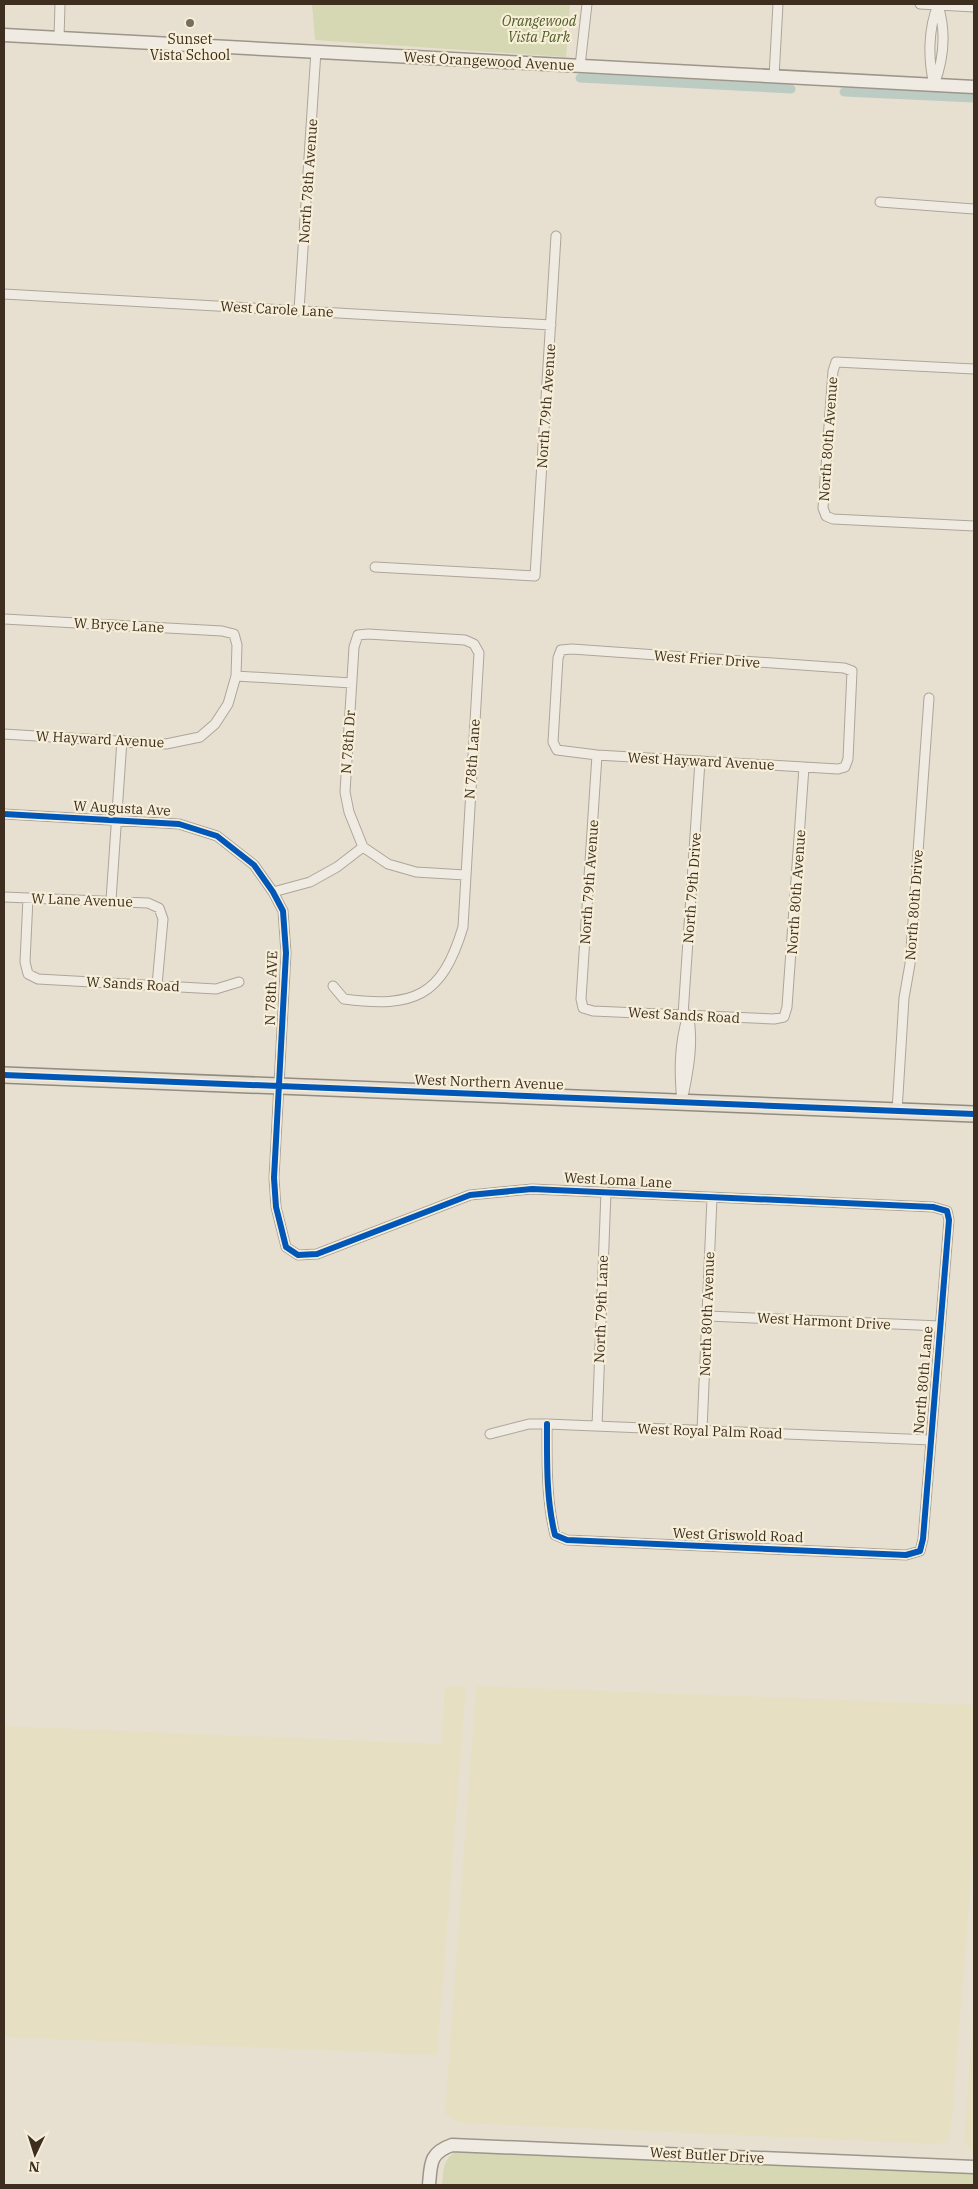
<svg xmlns="http://www.w3.org/2000/svg" width="978" height="2189" viewBox="0 0 978 2189" font-family="'IBM Plex Serif',serif">
<style>
.farmland{fill:#e6dfc2}
.green{fill:#d6d7b3}
.lines{fill:none;stroke-linecap:round;stroke-linejoin:round}
.canal{stroke:#bcccc2;stroke-width:9}
.street-casing{stroke:#ada599;stroke-width:11}
.secondary-casing{stroke:#9c958a;stroke-width:15}
.primary-casing{stroke:#928b80;stroke-width:18}
.street{stroke:#efebe3;stroke-width:9}
.secondary{stroke:#efebe3;stroke-width:12}
.primary{stroke:#e6e1d4;stroke-width:15}
.cycleway-casing{stroke:#f7eed8;stroke-width:9}
.cycleway{stroke:#0057b8;stroke-width:6}
.poi-dot{fill:#786c5e;stroke:#f7eed8;stroke-width:2}
.labels{text-anchor:middle;stroke-width:4.5;stroke-linejoin:round;paint-order:stroke}
.park-label{font-size:14px;font-style:italic;fill:#4d5a26;stroke:#f7eed8}
.poi-label{font-size:14px;fill:#3d2e20;stroke:#f7eed8}
.street-label{font-size:14px;fill:#3d2e20;stroke:#f7eed8}
</style>
<rect width="100%" height="100%" fill="#e7e0d1"/>
<path class="farmland" d="M466 1686 437 2055 4 2037V1726L441 1744 445 1687Z
M476 1686 974 1705V1839L950 2140 938 2144 461 2123 445 2114Z
M974 2001V2153L964 2142Z"/>
<path class="green" d="M312 4H570L566 57 315 40Z
M459 2151 974 2172V2185H442C444 2170 442 2157 459 2151Z"/>
<g class="lines">
<path class="canal" d="M580 78 791 89
M844 92 974 98"/>
<defs>
<path id="street" d="M920 4 974 7
M59 38 60 4
M580 66 587 4
M774 77 778 4
M934 85C944 59 946 31 938 5
M934 85C928 59 928 29 938 5
M880 202 974 209
M4 294 551 325
M299 310 316 51
M974 369 836 362 833 371 823 508 826 516 833 519 974 526
M375 567 535 576 556 236
M4 619 222 631 234 634 237 645 236 676 228 704 215 724 200 737 166 744 4 734
M572 649 844 668 852 671 848 759 845 767 838 769 597 755 557 750 553 742 558 658 561 650Z
M236 676 352 683
M597 755 581 999 583 1008 593 1011 774 1019 784 1017 787 1007 804 767
M4 814 179 824 217 836 254 865 273 892 283 911 286 953 274 1178 276 1207 286 1247 298 1255 317 1254 470 1195 532 1189 933 1207 947 1211 949 1220 923 1539 920 1551 906 1555 567 1540 555 1535C546 1499 547 1461 547 1424
M363 847 388 864 416 872 465 875
M273 892 310 882 337 867 363 847
M4 897 148 903 159 908 163 919 157 985
M28 898 25 962 28 974 38 979 216 989 239 982
M111 900 122 740
M333 986 344 999C414 1008 442 997 463 927L479 653 474 644 465 640 368 634 358 635 354 647 345 792 349 812 363 847
M683 1015 700 761
M684 1092C689 1067 693 1043 689 1018
M682 1102C679 1072 679 1044 688 1015
M897 1111 904 998 910 964 929 698
M708 1316 940 1326
M597 1426 606 1192
M702 1430 712 1198
M490 1434 529 1424H547L931 1440"/>
<path id="secondary" d="M4 35 974 87
M429 2185C431 2164 429 2153 452 2145L974 2167"/>
<path id="primary" d="M4 1075 974 1114"/>
</defs>
<use href="#street" class="street-casing"/>
<use href="#secondary" class="secondary-casing"/>
<use href="#primary" class="primary-casing"/>
<use href="#street" class="street"/>
<use href="#secondary" class="secondary"/>
<use href="#primary" class="primary"/>
<defs>
<path id="cycleway" d="M4 814 179 824 217 836 254 865 273 892 283 911 286 953 274 1178 276 1207 286 1247 298 1255 317 1254 470 1195 532 1189 933 1207 947 1211 949 1220 923 1539 920 1551 906 1555 567 1540 555 1535C546 1499 547 1461 547 1424
M4 1075 974 1114"/>
</defs>
<use href="#cycleway" class="cycleway-casing"/>
<use href="#cycleway" class="cycleway"/>
</g>
<circle class="poi-dot" cx="190" cy="23" r="5"/>
<g class="labels">
<g class="park-label">
<text x="539" y="26">Orangewood<tspan x="539" dy="16">Vista Park</tspan></text>
</g>
<g class="poi-label">
<text x="190" y="44">Sunset<tspan x="190" dy="16">Vista School</tspan></text>
</g>
<g class="street-label">
<text transform="translate(489 61) rotate(3)" y="5">West Orangewood Avenue</text>
<text transform="translate(308 181) rotate(-86)" y="5">North 78th Avenue</text>
<text transform="translate(277 309) rotate(3)" y="5">West Carole Lane</text>
<text transform="translate(546 406) rotate(-86)" y="5">North 79th Avenue</text>
<text transform="translate(828 439) rotate(-86)" y="5">North 80th Avenue</text>
<text transform="translate(119 625) rotate(3)" y="5">W Bryce Lane</text>
<text transform="translate(707 659) rotate(4)" y="5">West Frier Drive</text>
<text transform="translate(100 739) rotate(3)" y="5">W Hayward Avenue</text>
<text transform="translate(348 742) rotate(-86)" y="5">N 78th Dr</text>
<text transform="translate(472 759) rotate(-86)" y="5">N 78th Lane</text>
<text transform="translate(701 761) rotate(3)" y="5">West Hayward Avenue</text>
<text transform="translate(122 808) rotate(3)" y="5">W Augusta Ave</text>
<text transform="translate(589 882) rotate(-86)" y="5">North 79th Avenue</text>
<text transform="translate(692 888) rotate(-86)" y="5">North 79th Drive</text>
<text transform="translate(796 892) rotate(-86)" y="5">North 80th Avenue</text>
<text transform="translate(82 900) rotate(2)" y="5">W Lane Avenue</text>
<text transform="translate(914 905) rotate(-86)" y="5">North 80th Drive</text>
<text transform="translate(133 984) rotate(3)" y="5">W Sands Road</text>
<text transform="translate(271 988) rotate(-88)" y="5">N 78th AVE</text>
<text transform="translate(684 1015) rotate(3)" y="5">West Sands Road</text>
<text transform="translate(489 1082) rotate(2)" y="5">West Northern Avenue</text>
<text transform="translate(618 1180) rotate(3)" y="5">West Loma Lane</text>
<text transform="translate(601 1309) rotate(-88)" y="5">North 79th Lane</text>
<text transform="translate(707 1314) rotate(-88)" y="5">North 80th Avenue</text>
<text transform="translate(824 1321) rotate(3)" y="5">West Harmont Drive</text>
<text transform="translate(923 1380) rotate(-85)" y="5">North 80th Lane</text>
<text transform="translate(710 1431) rotate(2)" y="5">West Royal Palm Road</text>
<text transform="translate(738 1535) rotate(2)" y="5">West Griswold Road</text>
<text transform="translate(707 2155) rotate(3)" y="5">West Butler Drive</text>
</g>
</g>
<rect width="978" height="2189" fill="none" stroke="#3d2e20" stroke-width="10"/>
<g transform="translate(35 2154) rotate(184)" stroke="#f7eed8" stroke-width="4" paint-order="stroke">
<path d="M0-4L9 19L0 12L-9 19Z" fill="#3d2e20"/>
<text y="-8" font-size="14" font-weight="bold" text-anchor="middle" fill="#3d2e20">N</text>
</g>
</svg>
